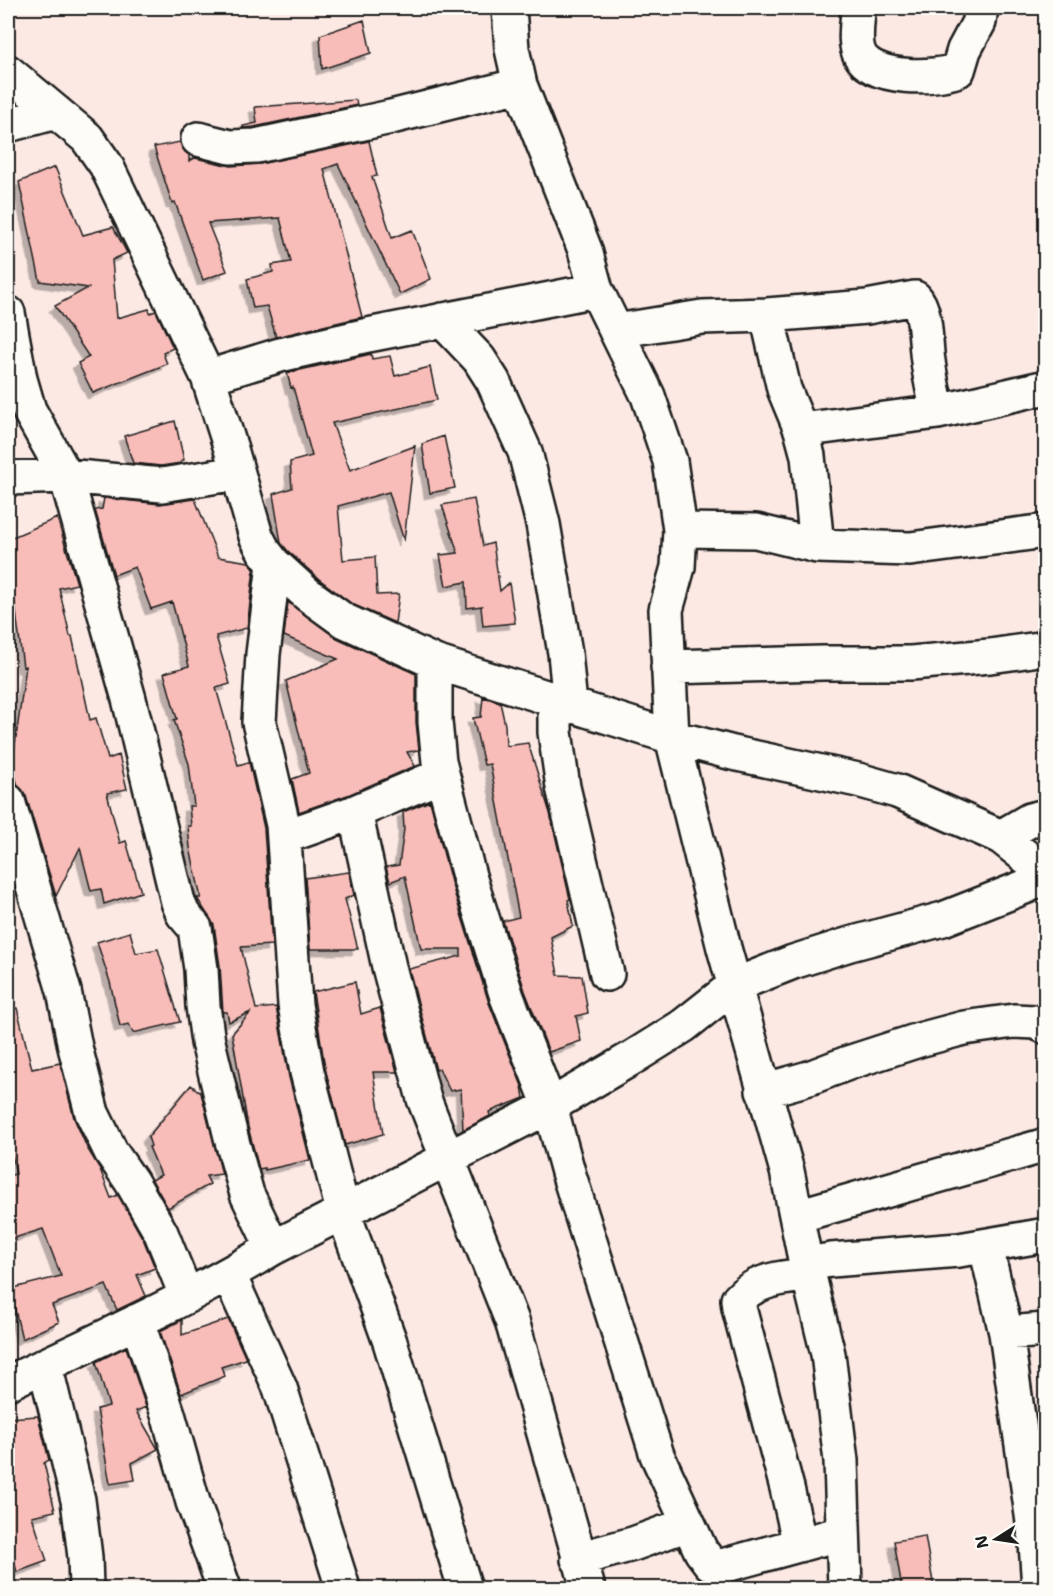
<svg xmlns="http://www.w3.org/2000/svg" width="1053" height="1596" viewBox="0 0 1053 1596" font-family="'Shantell Sans',sans-serif">
<style>
.building{fill:#f9bdb9;stroke:#1c1c1c;stroke-width:1.5;filter:url(#shadow)}
.lines{fill:none;stroke-linecap:round;stroke-linejoin:round}
.minor-casing{stroke:#1c1c1c;stroke-width:38}
.minor{stroke:#fdfcf7;stroke-width:33}
</style>
<defs>
<filter id="shadow"><feDropShadow dx="-5.5" dy="5.5" stdDeviation="0" flood-color="#0004"/></filter>
</defs>
<rect width="100%" height="100%" fill="#fce9e4"/>
<filter id="ink" filterUnits="userSpaceOnUse"><feTurbulence type="fractalNoise" baseFrequency=".0167" numOctaves="2"/><feDisplacementMap in="SourceGraphic" scale="12" xChannelSelector="R" yChannelSelector="G"/><feConvolveMatrix kernelMatrix="1 2 1 2 8 2 1 2 1" color-interpolation-filters="sRGB"/></filter>
<g filter="url(#ink)">
<path class="building" d="M364 20 371 53 322 69 320 35Z
M356 100 357 105 254 127 243 128V126L257 123 255 107Z
M369 141 377 176 372 177 392 238 412 230 431 279 400 294 338 164 324 169 362 317 276 337 267 306 253 308 247 279 273 272 272 265 291 262 280 218 208 223 227 271 203 280 175 202 172 203 154 147 180 142 185 152 189 155V161L195 158 231 166 260 164Z
M55 167 83 235 113 227 127 253 112 260 117 318 149 309 150 313 156 311 173 348 163 353 167 364 93 393 78 363 89 357 55 306 88 288 40 281 19 182Z
M371 354 372 359 390 356 395 376 430 367 437 400 332 423 350 470 415 446 404 541 389 492 338 506 343 560 375 557 377 595 399 594 395 623 352 604 319 579 288 551 281 543 273 494 292 488 290 462 312 456 293 387 291 388 287 373Z
M175 421 184 460 181 461V463L161 466 133 463 124 436Z
M444 436 455 488 430 493 422 444Z
M104 498 160 504 195 499 218 557 249 562 254 569 247 628 216 636 230 684 216 688 238 765 249 762 264 828 272 945 241 947 256 1009 276 1007 289 1077 310 1160 265 1170V1168L259 1169 248 1127 232 1034 251 1012 229 1022 227 1012H223L220 966 214 925 197 898H201L190 848 188 826H191L189 806H194L189 764 174 720 177 719 164 673 189 666 172 602 151 609 135 567 114 575 95 510 102 509Z
M474 499 483 546 493 543 500 591 509 583 515 623 483 626 481 607 482 606 467 608 466 582 446 586 440 555 458 553 442 505Z
M57 518 77 584 59 588 70 636H72L90 720 96 718 108 759 119 755 127 789 107 793 120 843 126 841 141 892 104 904 101 889 91 891 80 848 56 896 26 796 18 786 12 766 26 666 23 667 13 588 8 572V539Z
M288 602 335 637 416 674V722L419 750 407 752 415 766 348 795 299 812 292 779 309 773 286 681 338 659 284 636Z
M483 697 500 702 505 725 506 746 528 743 550 813 570 899 568 900 573 926 551 937 558 975 582 976 588 1013 576 1016 581 1041 549 1052 525 991 503 921 519 917 490 764 484 765 473 718 481 717Z
M430 801 451 882 489 1003 522 1086 524 1098 489 1112 490 1116 463 1130 461 1089 450 1091 439 1069 436 1070 409 969 461 956V949H421L405 876 390 882 386 867 399 865 404 829 403 812Z
M349 872 354 895 345 899 358 949H310L305 878Z
M130 932 136 953 158 949 180 1022 133 1033 129 1024 120 1026 110 982 97 942Z
M355 982 361 1014 380 1008 397 1072H373L383 1134 345 1145 325 1068 313 992Z
M17 1008 32 1069 60 1063 74 1118 87 1148 100 1169 111 1198 118 1195 144 1241 155 1268 137 1275 146 1296 117 1310 106 1285 52 1305 59 1322 22 1339 10 1289 61 1276 43 1229 8 1240V1176L16 1174 8 1135V1009Z
M191 1085 201 1093 222 1174 206 1176 210 1184 168 1208 152 1180 161 1175 149 1147 151 1146 148 1137Z
M228 1319 246 1359 221 1367 225 1376 181 1394 160 1331 182 1320V1335Z
M126 1347 146 1407 136 1411 158 1449 132 1463 135 1480 110 1484 97 1409 109 1406 96 1362Z
M38 1416 49 1460 44 1463 55 1511 32 1516 47 1561 17 1572 8 1542V1418Z
M925 1536 934 1588H902L894 1541Z"/>
<g class="lines">
<defs>
<path id="minor" d="M509 8 512 49 520 85 585 250 596 290 648 396 670 461 680 530 678 567 666 610 672 737 724 948 787 1171 806 1264 828 1354 841 1461 845 1588
M858 8C858 22 853 42 860 55 874 80 934 79 958 70L964 50 979 22 981 8
M8 72 87 138 106 165 208 377 231 449 256 536 264 551 274 564 307 594 343 620 435 662 672 737 733 753 858 780 897 791 1001 837 1046 873
M8 125 56 112
M198 139 230 147 256 146 391 117 520 85
M8 313 20 379 29 410 66 476 129 699 178 902 183 914 195 928 201 969 203 1006 208 1042 232 1141 247 1194 273 1248
M767 315 784 389 801 430 808 456 817 546
M442 320 479 359 493 381 525 452 543 524 565 653 570 705
M616 331 702 317 767 315 867 307 915 298C927 310 925 344 928 361 930 378 934 395 938 412
M208 377 280 355 368 335 596 290
M801 430 938 412 1046 387
M8 478 66 476 162 485 237 473
M680 530 756 531 817 546 910 549 1046 531
M274 564 263 654 259 722 283 825 295 1005 307 1072 343 1211 390 1342 465 1588
M435 662V722L439 762 469 876 507 997 550 1106 568 1172 657 1455 701 1551 710 1563 722 1566 842 1533
M668 667 823 663H911L990 656 1046 648
M555 700V732L563 787 607 974
M8 801 64 991 75 1047 92 1113 111 1152 131 1181 161 1233 186 1295
M355 812 442 775
M284 837 355 812 389 967 424 1099 512 1321 588 1588
M1001 837 1030 820 1046 816
M763 1091 809 1078 848 1063 919 1040 964 1028 1014 1021 1035 1022 1046 1027
M797 1216 1046 1145
M986 1247 1006 1333 1036 1543 1039 1588
M806 1264 831 1260 959 1250 1046 1235
M229 1275 280 1388 343 1588
M137 1321 168 1414 193 1502 224 1588
M1006 1333 1046 1330
M45 1365 78 1500 85 1557 86 1588
M8 1383C97 1340 188 1300 273 1248L550 1106 632 1058 683 1026 735 985 793 962 850 944 943 919 1027 886 1046 875
M800 1545 787 1488 739 1308 738 1300C755 1280 784 1277 808 1275
M578 1559 633 1544 688 1524"/>
</defs>
<use href="#minor" class="minor-casing"/>
<use href="#minor" class="minor"/>
</g>
</g>
<rect width="1053" height="1596" fill="none" stroke="#fdfcf7" stroke-width="30"/>
<rect x="15" y="15" width="1023" height="1566" fill="none" stroke="#1c1c1c" stroke-width="2" filter="url(#ink)"/>
<g transform="translate(996 1539) rotate(258)" stroke="#fdfcf7" stroke-width="4.5" paint-order="stroke">
<path d="M0-4.5L10 22L0 15L-10 22Z" fill="#1c1c1c"/>
<text y="-9" font-size="16" font-weight="bold" text-anchor="middle" fill="#1c1c1c">N</text>
</g>
</svg>
